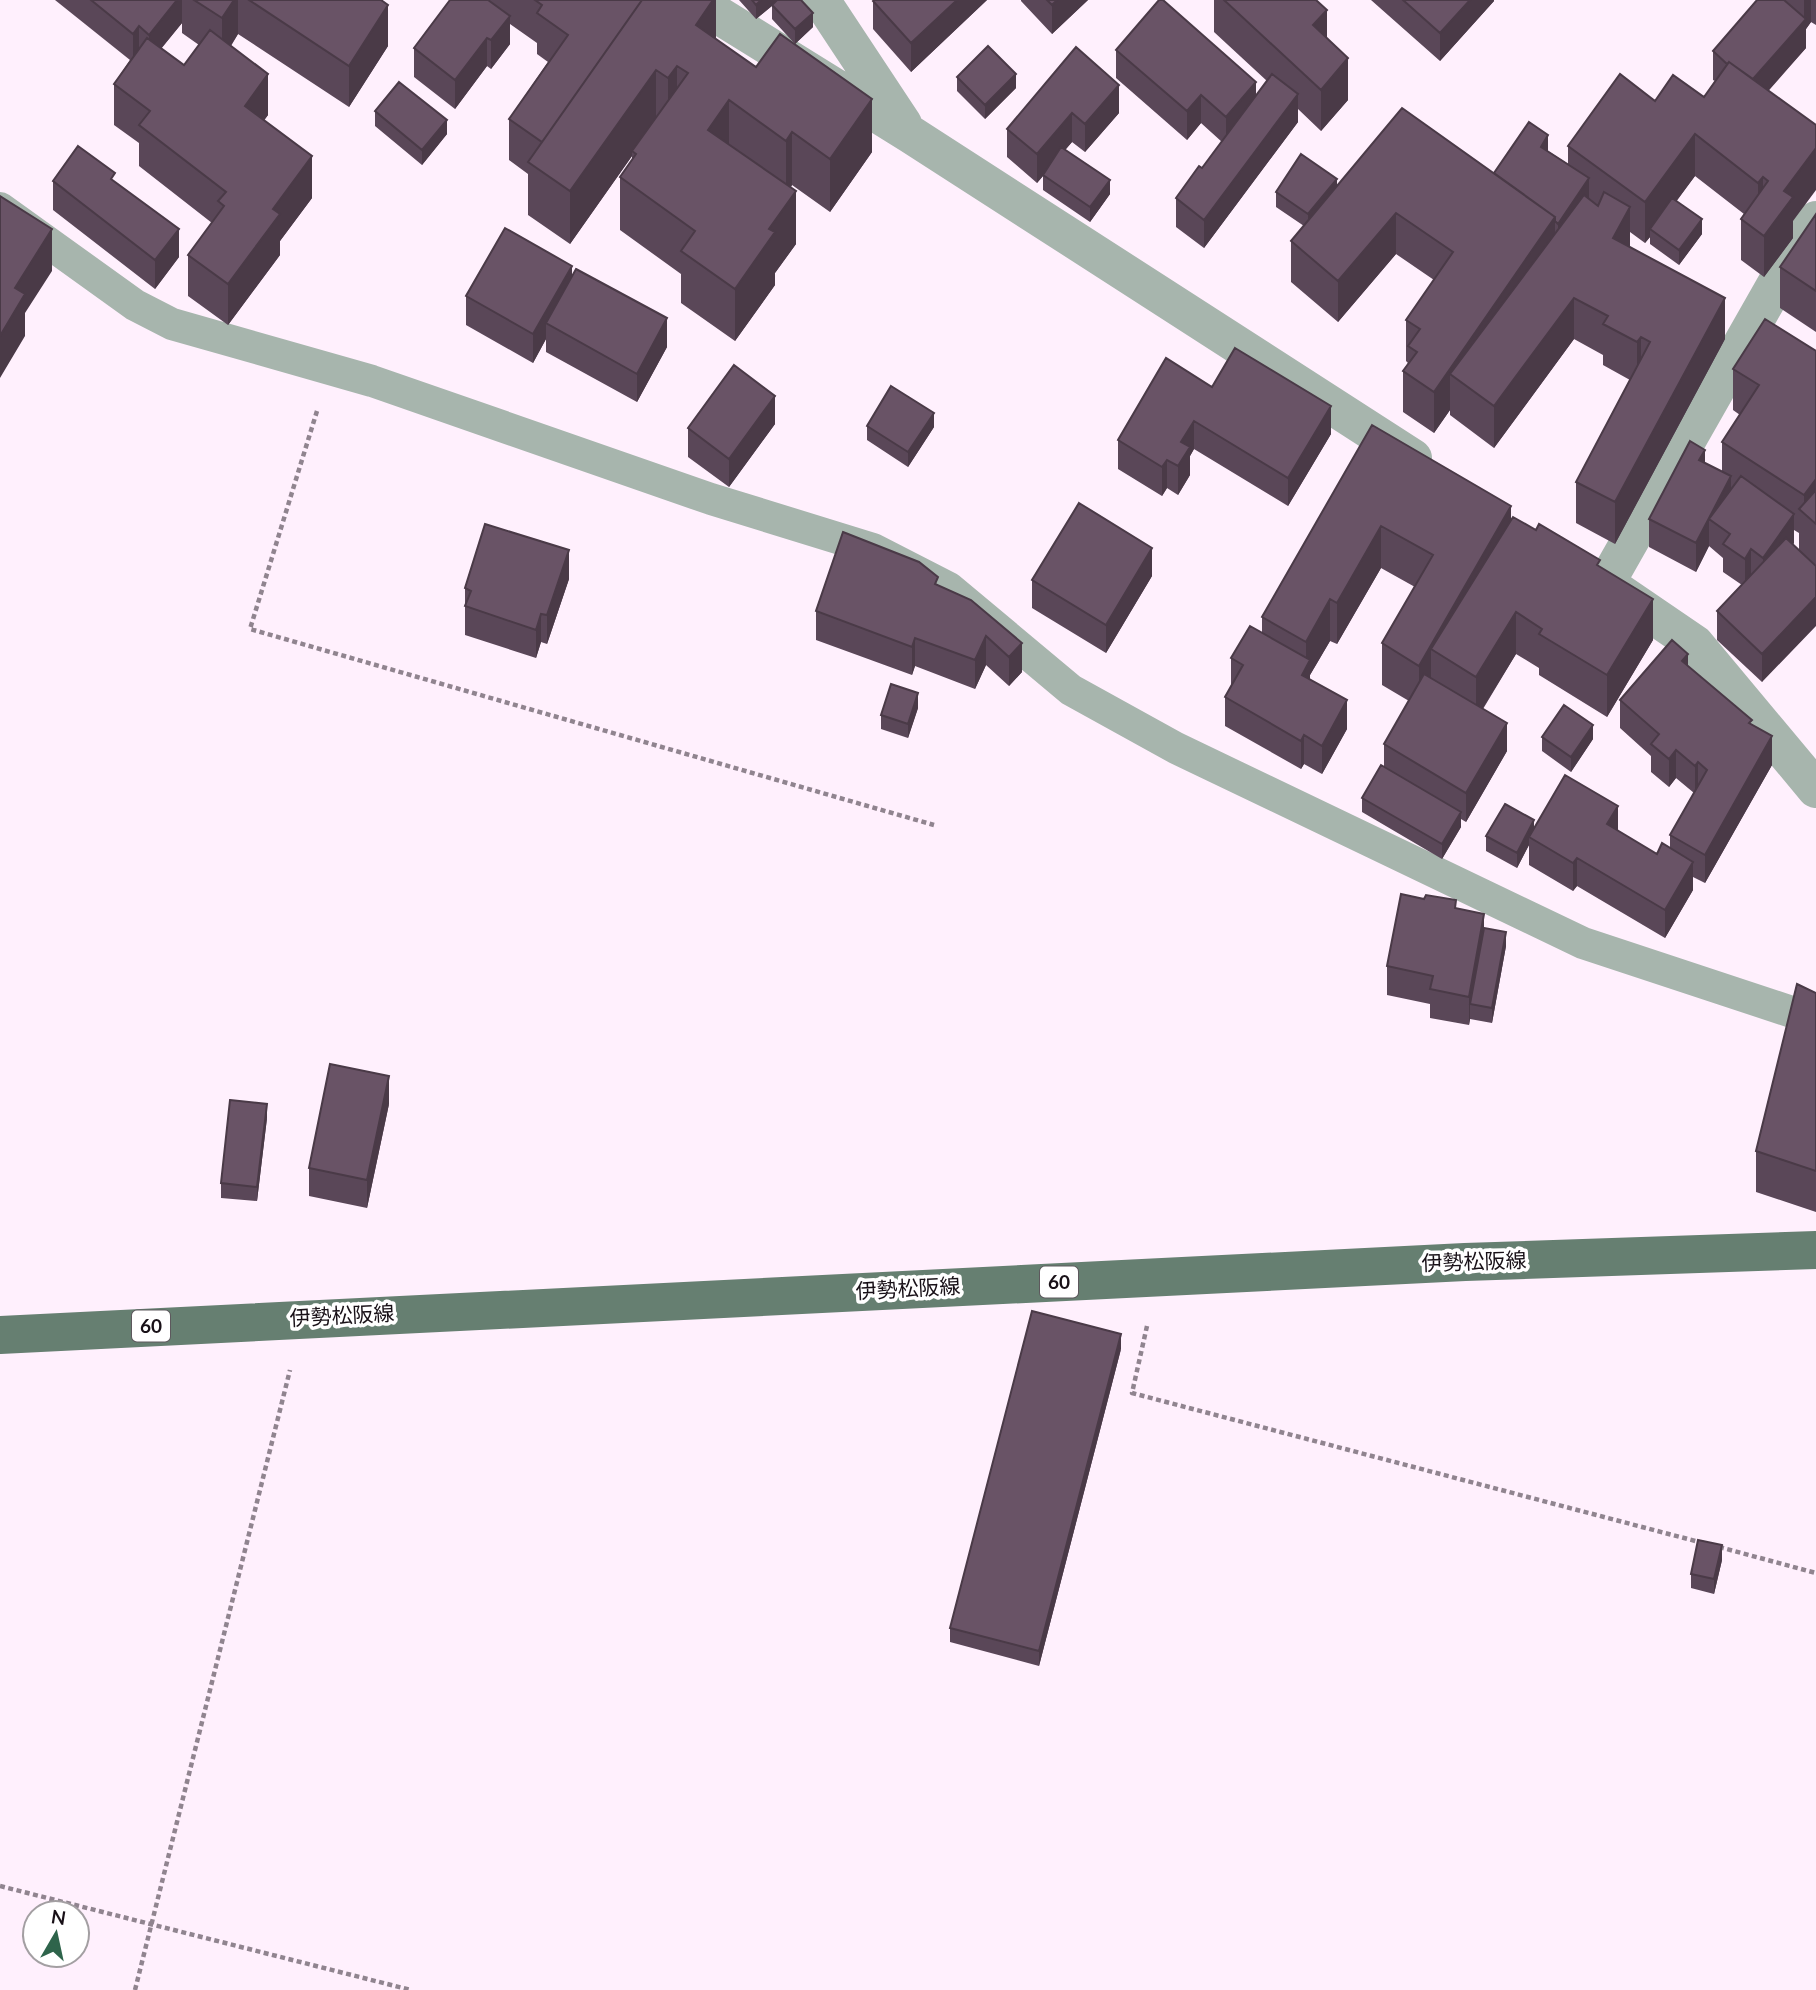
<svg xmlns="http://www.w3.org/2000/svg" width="1816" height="1990" viewBox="0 0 1816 1990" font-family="Lato,'Noto Sans JP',sans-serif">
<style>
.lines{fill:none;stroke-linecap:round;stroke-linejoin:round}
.path{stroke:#90848f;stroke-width:4.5;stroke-dasharray:5 3.5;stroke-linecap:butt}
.service{stroke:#a7b5ad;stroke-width:32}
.minor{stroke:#a7b5ad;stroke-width:38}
.primary{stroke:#667f71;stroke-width:38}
.wall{fill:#5a4758;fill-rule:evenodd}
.shaded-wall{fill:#4a3a47}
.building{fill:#695366;stroke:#4a3a47;stroke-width:2}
.labels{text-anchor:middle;stroke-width:7;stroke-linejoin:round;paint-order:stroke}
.shield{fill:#fff;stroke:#5d585d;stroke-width:2}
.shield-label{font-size:19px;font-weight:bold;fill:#181017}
.street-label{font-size:21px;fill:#181017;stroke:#fff}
</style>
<rect width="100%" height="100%" fill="#fff0fd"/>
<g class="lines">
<path class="path" d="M317 411 250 629 934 825
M1147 1326 1132 1393 1703 1543
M1719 1547 1816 1573
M0 1886 411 1990
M135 1990 290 1370"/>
<path class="service" d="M0 208 135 305 172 324 372 381 711 499 873 549 949 588 1071 690 1176 748 1583 943 1816 1020"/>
<path class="minor" d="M694 0 910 134 1413 458
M821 0 903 124
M1606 583 1797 247 1816 220
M1610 586 1695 644 1816 789"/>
<path class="primary" d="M0 1335 1465 1262 1816 1250"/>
</g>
<path class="wall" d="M55 0H381L388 46 349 107 238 34 231 46 268 115 264 120 312 198 280 241V255L228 325 188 296V255L212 223 139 166V143L114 125V84L130 60ZM182 23V33L199 45 184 65 161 49Z
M450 0H716V39L872 152 830 212 792 185 791 187 796 244 775 273V285L735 341 681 303V274L620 230V177L632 160V156L570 244 528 215V174L509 160V119L548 62 537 54V43L510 24V44L491 69 487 66 455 109 414 77V48Z
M739 0H801L813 27 795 44 772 19V6L756 19Z
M987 0 911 72 873 29V1Z
M1021 0H1088L1052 34 1021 1Z
M1214 0H1317L1327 39 1348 100 1321 131 1298 109V122L1204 248 1176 227V198L1202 168 1222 142 1201 123 1187 140 1116 78V50L1256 95 1267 81 1214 32Z
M1371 0H1494V1L1440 61Z
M1757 0H1816V25L1811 22 1806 29V48L1768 90 1793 221V238L1764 277 1741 260V219L1744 214 1695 176 1676 201 1702 234 1679 265 1650 244V237L1645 243 1630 232V247L1725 339 1615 544 1576 523V482L1630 380 1603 365V355L1574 339 1494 448 1450 415V410L1434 433 1403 412V371L1408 363 1406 361V320L1434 280 1396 254 1338 322 1291 282V241L1304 226 1276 207V192L1494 173 1548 151 1568 164V146L1655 101 1704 97 1715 81 1713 80V51Z
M1076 47 1119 113 1085 152 1072 142 1065 150 1110 194 1090 222 1043 190V176L1037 183 1007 157V129Z
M957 77 1016 88 985 119 957 91Z
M375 111 447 134 422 165 375 126Z
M53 181 115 182 179 257 155 289 53 210Z
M1816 214V332L1780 308V267Z
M572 277 667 347 637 402 546 352V339L533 363 466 325V296Z
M1816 351V565L1762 682 1717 640V611L1742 585 1723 572V558L1709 546 1696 572 1649 547V519L1705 463 1722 472V442L1740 415 1733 410V369ZM1794 530 1799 533V550L1793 544 1794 543Z
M1212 387 1331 434 1288 506 1194 449 1190 456V475L1178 495 1167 488 1162 496 1118 469V440Z
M775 424 729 487 688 457V428Z
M1372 425 1511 519 1600 567 1653 640 1607 717 1539 675V668L1516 654 1483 709 1507 751 1466 822 1461 819V827L1442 859 1362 812V798L1384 767V744L1409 701 1382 685V643L1415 587 1381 568 1337 644 1330 641 1310 675V680L1347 729 1322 774 1304 764 1301 769 1225 726V697L1231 686V658L1262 633V617Z
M867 426 934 427 908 467 867 440Z
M1152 576 1106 653 1032 608V580Z
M569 579 547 644 541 642 536 658 465 635V588Z
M938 585 971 600 1022 672 1009 686 986 665 975 689 915 666 912 675 816 640V611Z
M1688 666 1752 725 1772 765 1705 883 1693 877V890L1665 938 1577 886 1573 891 1529 865V845L1517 868 1486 851V836L1534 827 1618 831 1657 854 1670 848V835L1694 793 1676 778 1669 787 1651 772V756L1620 728V700Z
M918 708 908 738 881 729V715Z
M1542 737 1593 739 1571 772 1542 751Z
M1456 908 1484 928 1506 946 1492 1023 1470 1019 1469 1025 1430 1018V1004L1387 995V966Z
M1816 993V1212L1756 1192V1151Z
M389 1104 367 1208 309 1196V1168Z
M267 1118 257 1201 221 1198V1183Z
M1121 1349 1039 1666 950 1642V1628Z
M1722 1560 1714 1594 1691 1588V1574Z"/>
<path class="shaded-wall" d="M177 0H182V23L149 63V35Z
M234 0H238V34L222 59V18Z
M713 0H716V48L696 25Z
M761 0H779L756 19V5Z
M957 0H987L911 72V43Z
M1057 0H1088L1052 34V5Z
M1470 0H1494V1L1440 61V33Z
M1804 0H1811V22L1806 29V48L1749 113V84L1804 20Z
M388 5V46L349 107V66Z
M1327 10V52L1313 25Z
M813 13V27L795 44V29Z
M510 16V44L491 69V40Z
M139 26V55L133 63V34Z
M487 38V66L455 109V80Z
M1348 58V100L1321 131V90Z
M677 66V118L668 131V78Z
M656 70V122L632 151V156L570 244V191Z
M268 74V115L245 147V106Z
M1016 74V88L985 119V105Z
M1256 82V110L1226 145V117Z
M1119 85V113L1085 152V124Z
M1298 94V122L1204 248V220Z
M1201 95V123L1187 140V111Z
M872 99V152L830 212V159Z
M729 100V153L708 130Z
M1072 113V142L1037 183V154Z
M447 120V134L422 165V150Z
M792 132V185L786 194V141Z
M1695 134V176L1654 232 1650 229V237L1645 243V202Z
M1548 135V164L1541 147Z
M1816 148V190L1793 221V238L1764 277V236L1784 191Z
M312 156V198L280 241V255L228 325V284L273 209Z
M1763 177V218L1758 225V183Z
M1589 178V207L1558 252V224Z
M1337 179V193L1308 229V214Z
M1110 180V194L1090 222V207Z
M796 191V244L775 273V285L735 341V289L769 229Z
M1630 207V248L1613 238Z
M1396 213V254L1338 322V281Z
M1555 217V258L1450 374V410L1434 433V392Z
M1702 219V234L1679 265V250Z
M52 229V271L25 313V336L0 378V336L15 288Z
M179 229V257L155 289V260Z
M572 266V295L546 323V339L533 363V334Z
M1574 298V339L1494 448V406Z
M1725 298V339L1615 544V502Z
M667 318V347L637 402V374Z
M1641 337V378L1637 384V342Z
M775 396V424L729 487V459Z
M1331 406V434L1288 506V478Z
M934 413V427L908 467V452Z
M1194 421V449L1190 456V475L1178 495V466L1181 442Z
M1705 450V478L1699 460Z
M1167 460V488L1162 496V467Z
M1731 476V505L1709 519V546L1696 572V543Z
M1816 479V520L1804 514V495Z
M1511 506V547L1431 649V686L1419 707V666Z
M1794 514V543L1763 586V558Z
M1381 526V568L1337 644V603Z
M1152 548V576L1106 653V625Z
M1751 549V578L1745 587V559Z
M569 550V579L547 644V615Z
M1816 597V626L1762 682V654Z
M1330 599V641L1310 675V689L1302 675 1306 668V642Z
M1653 599V640L1607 717V675Z
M1516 612V654L1476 719V677Z
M541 614V642L536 658V630Z
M986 636V665L975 689V660Z
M915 638V666L912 675V647Z
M1022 643V672L1009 686V657Z
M1688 654V683L1682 661Z
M918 693V708L908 738V724Z
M1347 700V729L1322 774V746Z
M1507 723V751L1466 822V793Z
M1593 725V739L1571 772V757Z
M1304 735V764L1301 769V741Z
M1772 736V765L1705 883V855Z
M1676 750V778L1669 787V759Z
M1698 762V790L1695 794V766Z
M1618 806V835L1607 824Z
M1461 812V827L1442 859V844Z
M1534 820V835L1529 837V845L1517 868V853Z
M1577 858V886L1573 891V863Z
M1693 862V890L1665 938V910Z
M1484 914V943L1470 1004V1019L1469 1025V997Z
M1506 932V946L1492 1023V1008Z
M389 1076V1104L367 1208V1180Z
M267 1104V1118L257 1201V1187Z
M1121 1334V1349L1039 1666V1651Z
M1722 1545V1560L1714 1594V1579Z"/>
<path class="building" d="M91 0H177L149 35 139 26 133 34Z
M194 0H234L222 18Z
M249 0H381L388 5 349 66Z
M450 0H488L510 16 491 40 487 38 455 80 414 48Z
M535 0H642L542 142 509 119 568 35 537 13 542 5Z
M642 0H713L696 25 756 67 780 34 872 99 830 159 792 132 786 141 729 100 708 130 796 191 769 229 775 232 735 289 681 251 695 231 620 177 636 154 632 151 688 73 677 66 668 78 656 70 570 191 528 162Z
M752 0H761L756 5Z
M777 0H801L813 13 795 29 772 5Z
M874 0H957L911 43 873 1Z
M1047 0H1057L1052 5Z
M1159 0H1163L1256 82 1226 117 1201 95 1187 111 1116 50Z
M1224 0H1316L1327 10 1313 25 1348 58 1321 90Z
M1403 0H1470L1440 33Z
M1757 0H1784L1806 19 1753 79 1729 62 1727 64 1713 51Z
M210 30 268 74 245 106 312 156 273 209 280 214 228 284 188 255 224 206 218 201 226 192 139 125 150 111 114 84 147 38 184 65Z
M988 46 1016 74 985 105 957 77Z
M1076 47 1119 85 1085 124 1072 113 1037 154 1007 129Z
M1729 62 1816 125V148L1784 191 1793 197 1764 236 1741 219 1768 181 1763 177 1758 183 1695 134 1645 202 1568 146 1620 74 1655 101 1673 75 1704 97Z
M1272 74 1298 94 1204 220 1176 198 1199 166 1202 168Z
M399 82 447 120 422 150 375 111Z
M1402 108 1555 217 1434 392 1403 371 1417 352 1408 346 1420 329 1406 320 1453 252 1396 213 1338 281 1291 241Z
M1529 122 1548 135 1541 147 1589 178 1558 224 1555 221V217L1494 173Z
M78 146 115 173 111 179 179 229 155 260 53 181Z
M1061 147 1110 180 1090 207 1043 175Z
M1301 154 1337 179 1308 214 1276 192Z
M1604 192 1630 207 1613 238 1725 298 1615 502 1576 482 1650 342 1641 337 1637 342 1603 324 1608 316 1574 298 1494 406 1450 374 1584 195 1598 206Z
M0 196 52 229 15 288 25 294 0 336Z
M1672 198 1702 219 1679 250 1650 229Z
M1816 214V291L1780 267Z
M505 228 572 266 533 334 466 296Z
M576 269 667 318 637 374 546 323Z
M1765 319 1816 351V479L1804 495 1722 442 1759 385 1733 369Z
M1235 348 1331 406 1288 478 1194 421 1181 442 1190 447 1178 466 1167 460 1162 467 1118 440 1166 358 1212 387Z
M734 365 775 396 729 459 688 428Z
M891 386 934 413 908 452 867 426Z
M1372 425 1511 506 1419 666 1382 643 1433 555 1381 526 1337 603 1330 599 1306 642 1262 617Z
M1690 441 1705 450 1699 460 1731 476 1696 543 1649 519Z
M1741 476 1794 514 1763 558 1751 549 1745 559 1723 544 1730 534 1709 519Z
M1816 490V524L1799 509Z
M1079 503 1152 548 1106 625 1032 580Z
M1513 517 1536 530 1539 524 1600 560 1597 565 1653 599 1607 675 1539 634 1542 629 1516 612 1476 677 1431 649Z
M485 524 569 550 547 615 541 614 536 630 465 606 471 591 465 588Z
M843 532 919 562 938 577 935 584 971 600 1022 643 1009 657 986 636 975 660 915 638 912 647 816 611Z
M1786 538 1816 566V597L1762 654 1717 611Z
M1250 626 1310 660 1302 675 1347 700 1322 746 1304 735 1301 741 1225 697 1243 665 1231 658Z
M1672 640 1688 654 1682 661 1752 720 1749 723 1772 736 1705 855 1670 835 1707 770 1698 762 1695 766 1676 750 1669 759 1651 744 1659 734 1620 700Z
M1424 674 1507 723 1466 793 1384 744Z
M891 684 918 693 908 724 881 715Z
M1564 705 1593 725 1571 757 1542 737Z
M1381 765 1461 812 1442 844 1362 798Z
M1565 775 1618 806 1607 824 1657 854 1662 843 1693 862 1665 910 1577 858 1573 863 1529 837Z
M1505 804 1534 820 1517 853 1486 836Z
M1401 894 1424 899 1426 895 1456 900 1455 908 1484 914 1469 997 1430 989 1433 976 1387 966Z
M1484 928 1506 932 1492 1008 1470 1004Z
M1797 984 1816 993V1171L1756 1151Z
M330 1064 389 1076 367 1180 309 1168Z
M230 1100 267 1104 257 1187 221 1183Z
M1032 1311 1121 1334 1039 1651 950 1628Z
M1698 1540 1722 1545 1714 1579 1691 1574Z"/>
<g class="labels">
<g class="shield">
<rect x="1040" y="1266.5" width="38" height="31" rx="5"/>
<rect x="132" y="1310.5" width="38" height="31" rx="5"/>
</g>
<g class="shield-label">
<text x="1059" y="1289">60</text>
<text x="151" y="1333">60</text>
</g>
<g class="street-label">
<text transform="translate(1474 1262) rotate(-2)" y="7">伊勢松阪線</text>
<text transform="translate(908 1289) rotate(-3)" y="7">伊勢松阪線</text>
<text transform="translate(342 1316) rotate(-3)" y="7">伊勢松阪線</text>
</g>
</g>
<g transform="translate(56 1934) rotate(9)"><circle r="33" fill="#ffffff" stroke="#a39fa2" stroke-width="2"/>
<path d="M0-5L12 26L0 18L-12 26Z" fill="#2e644b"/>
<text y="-10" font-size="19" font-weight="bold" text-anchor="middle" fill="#181017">N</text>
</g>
</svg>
